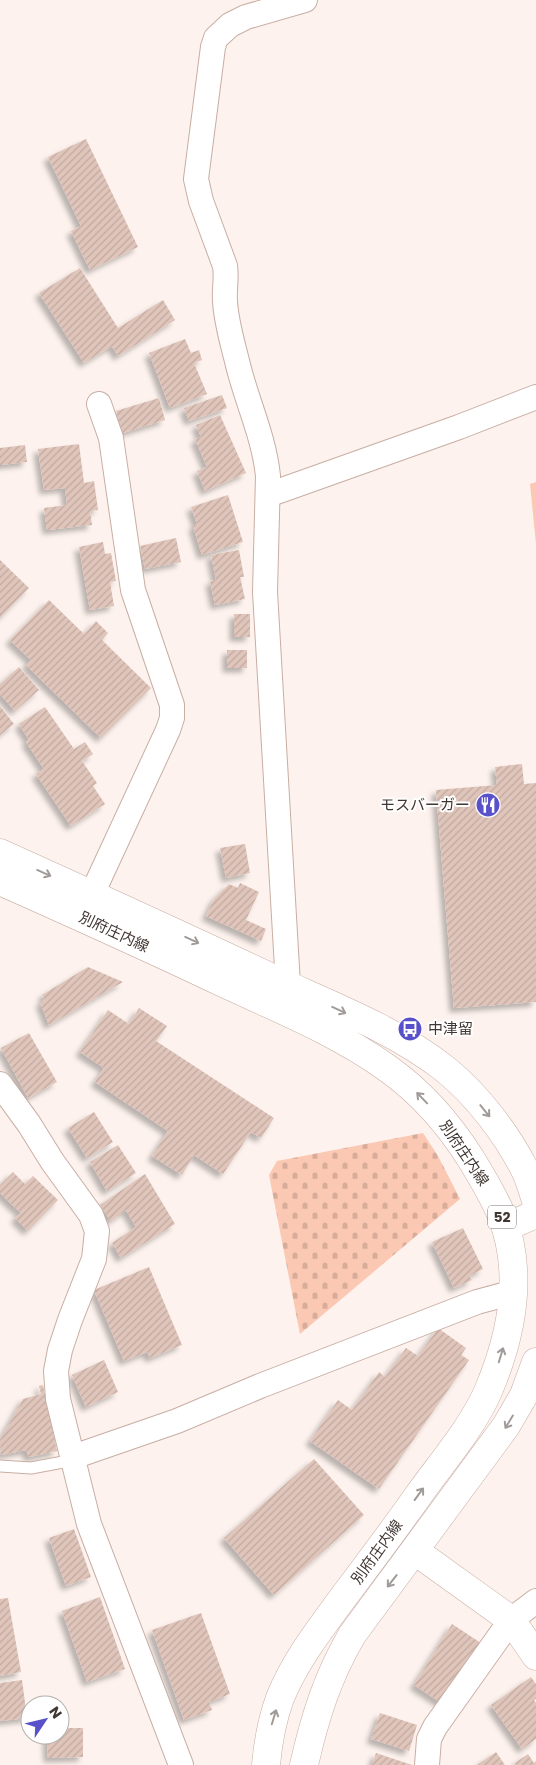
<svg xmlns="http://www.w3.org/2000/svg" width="536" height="1765" viewBox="0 0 536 1765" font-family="Poppins,'Noto Sans JP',sans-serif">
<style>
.green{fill:#fbc8b3}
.cemetery{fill:url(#cemetery-stones)}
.building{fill:url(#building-hatch);filter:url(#shadow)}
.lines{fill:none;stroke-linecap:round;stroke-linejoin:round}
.lane-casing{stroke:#c8aea4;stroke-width:13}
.street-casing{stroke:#c8aea4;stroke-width:26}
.secondary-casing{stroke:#c8aea4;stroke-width:29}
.primary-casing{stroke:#c8aea4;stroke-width:29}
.lane{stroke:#fff;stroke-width:11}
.street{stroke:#fff;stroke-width:24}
.secondary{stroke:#fff;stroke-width:28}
.primary{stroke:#fff;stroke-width:28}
.oneway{stroke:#a09b98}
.labels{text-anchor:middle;stroke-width:4;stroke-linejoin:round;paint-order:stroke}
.shield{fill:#fff;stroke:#7a7370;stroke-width:1}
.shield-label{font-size:14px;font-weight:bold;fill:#413732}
.poi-label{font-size:15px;fill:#413732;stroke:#fff;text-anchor:end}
.street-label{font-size:15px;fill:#413732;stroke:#fff}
</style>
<defs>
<pattern id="cemetery-stones" width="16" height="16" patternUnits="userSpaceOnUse" patternTransform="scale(1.25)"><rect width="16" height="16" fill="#fbc8b3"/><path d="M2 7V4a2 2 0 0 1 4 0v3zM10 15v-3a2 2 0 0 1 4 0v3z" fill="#d8ac9a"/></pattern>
<pattern id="building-hatch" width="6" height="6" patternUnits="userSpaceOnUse" patternTransform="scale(1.25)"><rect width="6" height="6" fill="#e0c5bb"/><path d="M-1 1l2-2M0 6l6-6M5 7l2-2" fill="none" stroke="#c1aaa1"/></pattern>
<filter id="shadow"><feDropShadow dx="-4.5" dy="4.5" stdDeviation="2.5" flood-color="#0004"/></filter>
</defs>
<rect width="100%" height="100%" fill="#fdf2ed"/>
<path class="green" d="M536 482V544L530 484Z"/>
<path class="cemetery" d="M423 1133 438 1156 460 1199 300 1334 269 1175 277 1161Z"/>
<path class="building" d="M86 139 138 247 90 270 71 231 81 226 48 157Z
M80 268 118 328 163 300 175 320 118 356 112 346 84 363 39 293Z
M185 339 191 353 199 350 202 360 194 363 207 394 170 408 149 353Z
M222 395 227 408 189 421 184 408Z
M159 398 165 420 123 433 116 411Z
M220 415 246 473 205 491 197 471 207 467 195 439 201 437 196 425Z
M79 444 84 483 94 481 98 510 90 511 92 525 47 530 44 508 67 505 65 488 44 490 38 449Z
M25 445 27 462 0 465V448Z
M228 495 243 542 202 555 193 526 197 524 191 507Z
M176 538 181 562 145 569 140 546Z
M103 542 105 554 111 553 116 581 110 582 114 606 90 610 79 547Z
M239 550 244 577H240L245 599 215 605 210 581 216 580 211 555Z
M0 560 29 588 0 618Z
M49 600 84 634 96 621 108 633 102 640 151 688 101 738 26 665 31 660 10 640Z
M234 614H250V637H234Z
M227 650H247V668H227Z
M19 667 39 690 15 711 0 694V684Z
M0 706 14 724 0 735Z
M45 707 74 749 85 742 93 754 82 761 97 783 93 786 105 804 71 826 36 774 44 769 26 742 29 740 19 724Z
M522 764 524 784 536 783V1002L454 1008 436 790 497 785 495 767Z
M245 844 250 873 226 878 220 848Z
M240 883 259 892 246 920 266 929 261 941 206 916 214 899 229 884 238 888Z
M88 967 123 982 49 1025 40 1002 45 1000 42 995Z
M139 1008 167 1026 156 1041 274 1118 261 1138 251 1132 223 1174 194 1155 182 1175 152 1156 168 1131 95 1082 104 1068 80 1052 108 1010 129 1024Z
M29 1033 57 1082 28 1098 1 1048Z
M94 1112 113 1142 87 1158 68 1128Z
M118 1145 136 1173 107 1191 90 1162Z
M13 1172 25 1184 33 1176 58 1200 28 1231 15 1218 21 1213 0 1193V1185Z
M145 1174 175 1224 121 1258 112 1243 136 1227 126 1210 111 1221 100 1205Z
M463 1228 483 1269 469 1276 472 1280 454 1288 432 1242Z
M149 1267 182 1345 150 1358 147 1352 124 1361 94 1290Z
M438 1328 466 1348 461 1355 469 1360 379 1489 310 1441 338 1400 352 1410 379 1372 385 1377 406 1348 418 1356Z
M104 1360 118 1392 86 1407 72 1375Z
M43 1385 57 1451 29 1457 26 1450 1 1455 0 1440 23 1399 41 1394 39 1386Z
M314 1459 364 1515 274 1595 224 1538Z
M74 1529 91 1577 66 1586 49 1538Z
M100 1597 125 1669 87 1682 62 1611Z
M8 1598 21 1672 0 1676V1599Z
M201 1613 230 1694 209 1702 212 1710 184 1720 152 1630Z
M452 1624 484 1645 446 1706 414 1685Z
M531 1677 536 1684V1699L534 1700 536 1703V1739L522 1749 491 1705Z
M22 1680 27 1718 0 1721V1683Z
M380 1713 417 1725 409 1751 371 1739Z
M60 1728H83V1757L48 1758 47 1735H60Z
M496 1752 505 1765H477Z
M376 1753 412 1765H372Z
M528 1754 534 1763 536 1761V1765H516L515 1763Z"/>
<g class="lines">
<defs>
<path id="lane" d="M0 1466 31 1468 74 1460"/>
<path id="street" d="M268 495 459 427 536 397
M92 894 168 730 172 718V705L133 590 111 438 99 404
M288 985 265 592 268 476C264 436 246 400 237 361 232 341 226 321 225 301 224 289 227 278 225 266L201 201 196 179 213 47 216 38 230 25 246 17 305 0
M0 1084 29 1124 52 1161 91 1215 97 1231 94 1259 70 1320 60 1350 56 1371 58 1399 89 1524 181 1765
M73 1457 177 1421 260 1386 477 1302 514 1292
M427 1765 429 1739 435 1727 511 1620 536 1601"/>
<path id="secondary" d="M506 1227 536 1214
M415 1551 511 1620 536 1656"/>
<path id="primary" d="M0 853C93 895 186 937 278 981 333 1006 397 1031 445 1069 478 1096 507 1134 526 1172 530 1181 533 1191 536 1201
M0 881C74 914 148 947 221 982 277 1008 337 1032 387 1068 421 1092 449 1124 471 1159 482 1177 493 1195 501 1214 524 1271 512 1334 489 1389 474 1425 443 1461 420 1493 394 1530 366 1567 339 1603 317 1633 294 1663 280 1698 272 1720 268 1742 266 1765
M304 1765C315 1717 327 1678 352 1635L506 1426 524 1395 536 1362"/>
</defs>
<use href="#lane" class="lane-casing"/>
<use href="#street" class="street-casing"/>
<use href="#secondary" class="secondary-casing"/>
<use href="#primary" class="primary-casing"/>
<use href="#lane" class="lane"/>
<use href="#street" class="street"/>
<use href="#secondary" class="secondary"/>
<use href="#primary" class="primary"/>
</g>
<defs><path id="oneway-shaft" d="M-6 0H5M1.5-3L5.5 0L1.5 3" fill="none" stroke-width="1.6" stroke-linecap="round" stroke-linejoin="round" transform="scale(1.25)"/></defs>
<g class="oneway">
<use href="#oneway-shaft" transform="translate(44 873) rotate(24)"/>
<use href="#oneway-shaft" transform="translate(192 940) rotate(25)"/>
<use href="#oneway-shaft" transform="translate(339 1010) rotate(25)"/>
<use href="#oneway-shaft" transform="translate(422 1098) rotate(-134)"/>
<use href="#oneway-shaft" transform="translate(485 1111) rotate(51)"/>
<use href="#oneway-shaft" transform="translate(501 1355) rotate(-73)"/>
<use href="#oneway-shaft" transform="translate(509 1422) rotate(121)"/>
<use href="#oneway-shaft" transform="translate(419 1494) rotate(-54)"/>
<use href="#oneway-shaft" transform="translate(392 1581) rotate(128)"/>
<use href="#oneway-shaft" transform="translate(274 1717) rotate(-73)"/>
</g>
<defs>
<symbol id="restaurant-disc" viewBox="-11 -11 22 22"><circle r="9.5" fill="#5951c9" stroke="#fff"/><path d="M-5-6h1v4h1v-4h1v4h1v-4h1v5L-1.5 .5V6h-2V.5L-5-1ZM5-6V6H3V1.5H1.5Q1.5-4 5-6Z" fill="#fff"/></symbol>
<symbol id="bus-disc" viewBox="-11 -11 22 22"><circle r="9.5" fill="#5951c9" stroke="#fff"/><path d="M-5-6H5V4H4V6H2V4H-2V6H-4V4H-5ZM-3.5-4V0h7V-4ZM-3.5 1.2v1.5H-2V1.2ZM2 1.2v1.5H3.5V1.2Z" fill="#fff"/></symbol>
</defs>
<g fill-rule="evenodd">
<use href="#restaurant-disc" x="474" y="791" width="28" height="28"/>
<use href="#bus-disc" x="396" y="1015" width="28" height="28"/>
</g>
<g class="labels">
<rect class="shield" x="488" y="1205.5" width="28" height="23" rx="4"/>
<g class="shield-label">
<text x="502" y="1222">52</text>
</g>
<g class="poi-label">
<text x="470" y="810">モスバーガー</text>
<text x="428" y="1034" text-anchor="start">中津留</text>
</g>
<g class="street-label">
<text transform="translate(114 932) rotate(25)" y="5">別府庄内線</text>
<text transform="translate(464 1153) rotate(56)" y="5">別府庄内線</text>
<text transform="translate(377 1552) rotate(-54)" y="5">別府庄内線</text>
</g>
</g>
<g transform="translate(45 1720) rotate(55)"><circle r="24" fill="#ffffff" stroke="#b3afad"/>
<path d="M0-4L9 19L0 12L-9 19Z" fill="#5951c9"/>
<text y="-8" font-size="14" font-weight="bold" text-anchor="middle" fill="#413732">N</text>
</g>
</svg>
